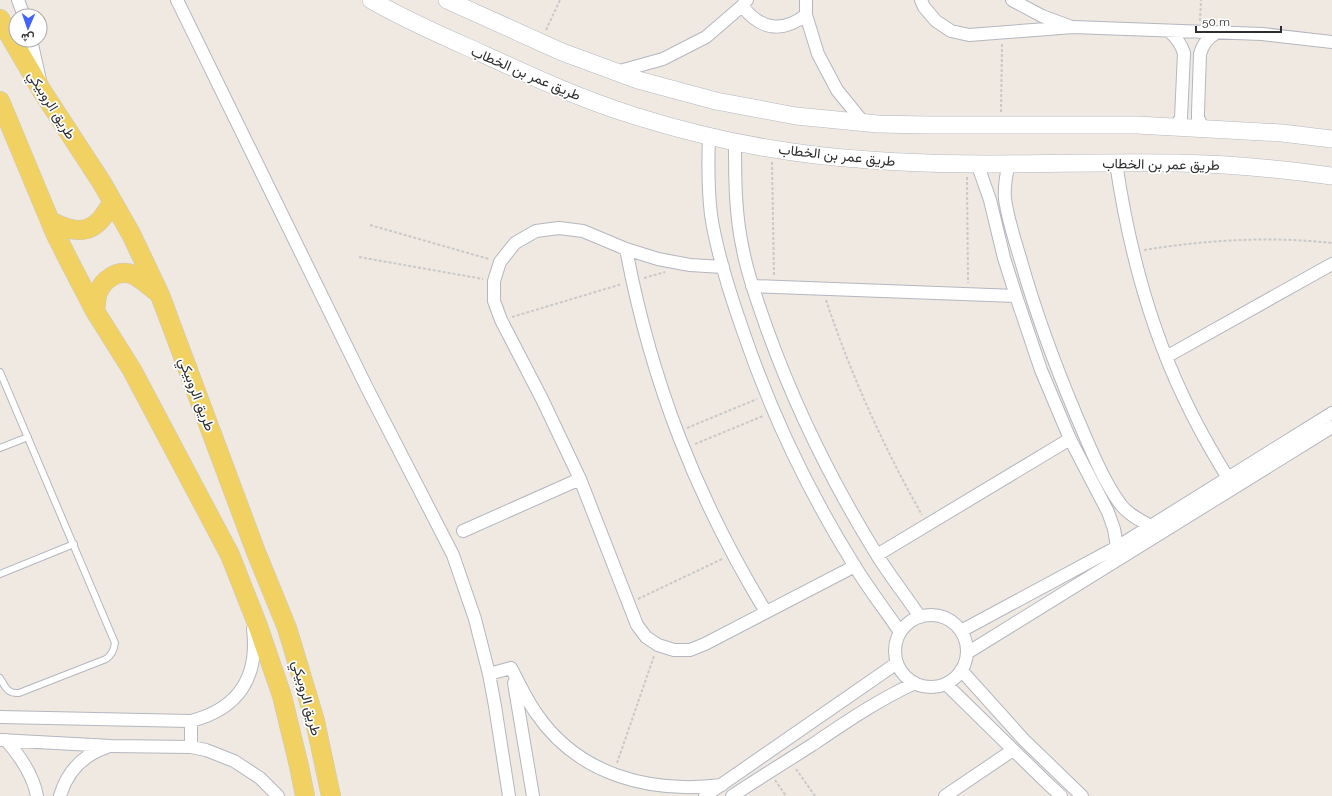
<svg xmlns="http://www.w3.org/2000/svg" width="1332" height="796" viewBox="0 0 1332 796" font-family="Raleway,Vazirmatn,sans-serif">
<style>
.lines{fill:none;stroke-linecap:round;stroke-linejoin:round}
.lane-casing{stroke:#b4b7c1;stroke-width:8}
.street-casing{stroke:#b4b7c1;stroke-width:14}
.secondary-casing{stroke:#b4b7c1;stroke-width:18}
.primary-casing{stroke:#c9c9c9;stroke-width:20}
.path{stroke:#c9c9c9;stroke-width:2;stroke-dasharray:3 2;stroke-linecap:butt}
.lane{stroke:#fff;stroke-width:6}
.street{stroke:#fff;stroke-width:12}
.secondary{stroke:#fff;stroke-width:17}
.primary{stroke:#f2d163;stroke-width:19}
.labels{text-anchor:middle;stroke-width:3.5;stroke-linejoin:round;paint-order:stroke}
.street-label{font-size:14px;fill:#2e2e2e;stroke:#fff}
</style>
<rect width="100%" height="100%" fill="#efe9e1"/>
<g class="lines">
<defs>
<path id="lane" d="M0 372 115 643C114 650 112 655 106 659L19 693C7 694 5 686 0 678
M0 448 28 437
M0 574 74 544"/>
<path id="street" d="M18 0 24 16
M177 0 367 388 453 555 475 619 489 674 495 706 509 796
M806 0V15L818 54 837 90 863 122
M921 0 924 7 936 21 951 31 969 35 1073 27 1262 34 1332 42
M1012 0 1042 16 1069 26
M742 6C761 30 782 33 806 15
M1169 31C1177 38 1181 44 1184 53L1181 118 1175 127
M31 40 40 80
M616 72 663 59 706 37 742 6 747 0
M1204 129 1198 118V112L1200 54C1203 44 1207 39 1216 33
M709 136C708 162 708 189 711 215 717 254 729 291 742 328 770 411 808 491 854 565 868 588 885 610 900 632
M735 142C735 178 735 214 743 250 748 277 758 303 767 329 795 407 833 484 877 555 890 576 906 596 920 617
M977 163 990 200 1004 258 1016 296 1041 370 1070 439 1108 512 1114 529 1117 547
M1009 163C1006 175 1004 187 1005 199 1008 220 1015 241 1021 261 1036 314 1055 365 1076 415 1089 445 1102 479 1121 505 1129 515 1140 520 1151 526
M1116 163C1128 244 1148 323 1184 398 1197 426 1212 452 1228 478
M626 249C651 381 696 497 766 612
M723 267 690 265 658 259 626 249 583 231 559 228 536 231 515 243 500 262 494 281V301L501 320 542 399 580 479 637 625 646 637 658 645 674 650H690L705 644 855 566
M752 286 1016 296
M1166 357 1332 264
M463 531 580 479
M877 555 1070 439
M895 651a36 36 0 1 1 72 0a36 36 0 1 1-72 0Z
M961 631 1117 547 1332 413
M967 653 1332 427
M511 668C519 683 526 699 536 713 578 775 650 794 722 785
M961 670 1024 740 1082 796
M489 674 511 668
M514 683 533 796
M946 684 1045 781 1061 796
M0 717 191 721C238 709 259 678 253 629
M0 740 111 746 191 747 206 750 234 761 260 778 278 796
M6 740C20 756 33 774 37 796
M191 747V721
M60 796C67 772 83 755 107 747
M705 796 897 663
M732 796C758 779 785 762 812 745 846 722 878 700 915 683
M945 796 1013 750"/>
<path id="secondary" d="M371 0C407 21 445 37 483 54 533 77 583 100 635 116 711 140 790 155 870 160 972 168 1075 161 1178 163 1230 164 1281 169 1332 176
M447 0 562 52 638 80 716 101 796 116 878 124 927 125H1137L1282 133 1332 139"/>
<path id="primary" d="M0 19 42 91 102 183 131 234 160 295 256 552 287 628 315 721 331 796
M0 101 55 233 68 259 95 311 132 370 230 555 258 626 282 696 299 766 305 796
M50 221C68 230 87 237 102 218 106 213 108 208 113 203
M95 311C96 306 96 300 97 295 102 280 118 268 134 275 142 279 150 287 157 292"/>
</defs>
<use href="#lane" class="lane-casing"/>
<use href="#street" class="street-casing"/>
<use href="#secondary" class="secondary-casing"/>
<use href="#primary" class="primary-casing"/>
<path class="path" d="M1200 21 1201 0
M546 30 560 0
M1001 112 1002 44
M772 162 774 276
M967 177 968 283
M370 225 489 259
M1144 250C1206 240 1269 236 1332 243
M359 257 483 279
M644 278 665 272
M826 300C851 375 883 446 922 515
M512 317 622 284
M687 428 757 399
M695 444 763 416
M638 599 722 559
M617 763 654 656
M796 769 815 796
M775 780 786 796"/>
<use href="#lane" class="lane"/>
<use href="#street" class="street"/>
<use href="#secondary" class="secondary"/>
<use href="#primary" class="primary"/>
</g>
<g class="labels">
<g class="street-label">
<text transform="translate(526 73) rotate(23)" y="5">طريق عمر بن الخطاب</text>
<text transform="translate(52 105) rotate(58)" y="5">طريق الروبيكي</text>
<text transform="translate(837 155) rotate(6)" y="5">طريق عمر بن الخطاب</text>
<text transform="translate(1161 164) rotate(1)" y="5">طريق عمر بن الخطاب</text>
<text transform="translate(197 394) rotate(69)" y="5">طريق الروبيكي</text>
<text transform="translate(307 698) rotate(75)" y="5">طريق الروبيكي</text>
</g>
</g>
<g transform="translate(28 28) rotate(182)"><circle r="19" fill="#ffffff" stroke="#ababab"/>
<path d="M0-3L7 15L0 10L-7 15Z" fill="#4264fb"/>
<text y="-6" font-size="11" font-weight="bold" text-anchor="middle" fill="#2e2e2e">ش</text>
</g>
<path d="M1196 26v6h85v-6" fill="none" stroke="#2e2e2e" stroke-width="2"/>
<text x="1202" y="26" font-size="12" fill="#2e2e2e" stroke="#ffffff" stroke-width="3" paint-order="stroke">50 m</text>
</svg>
